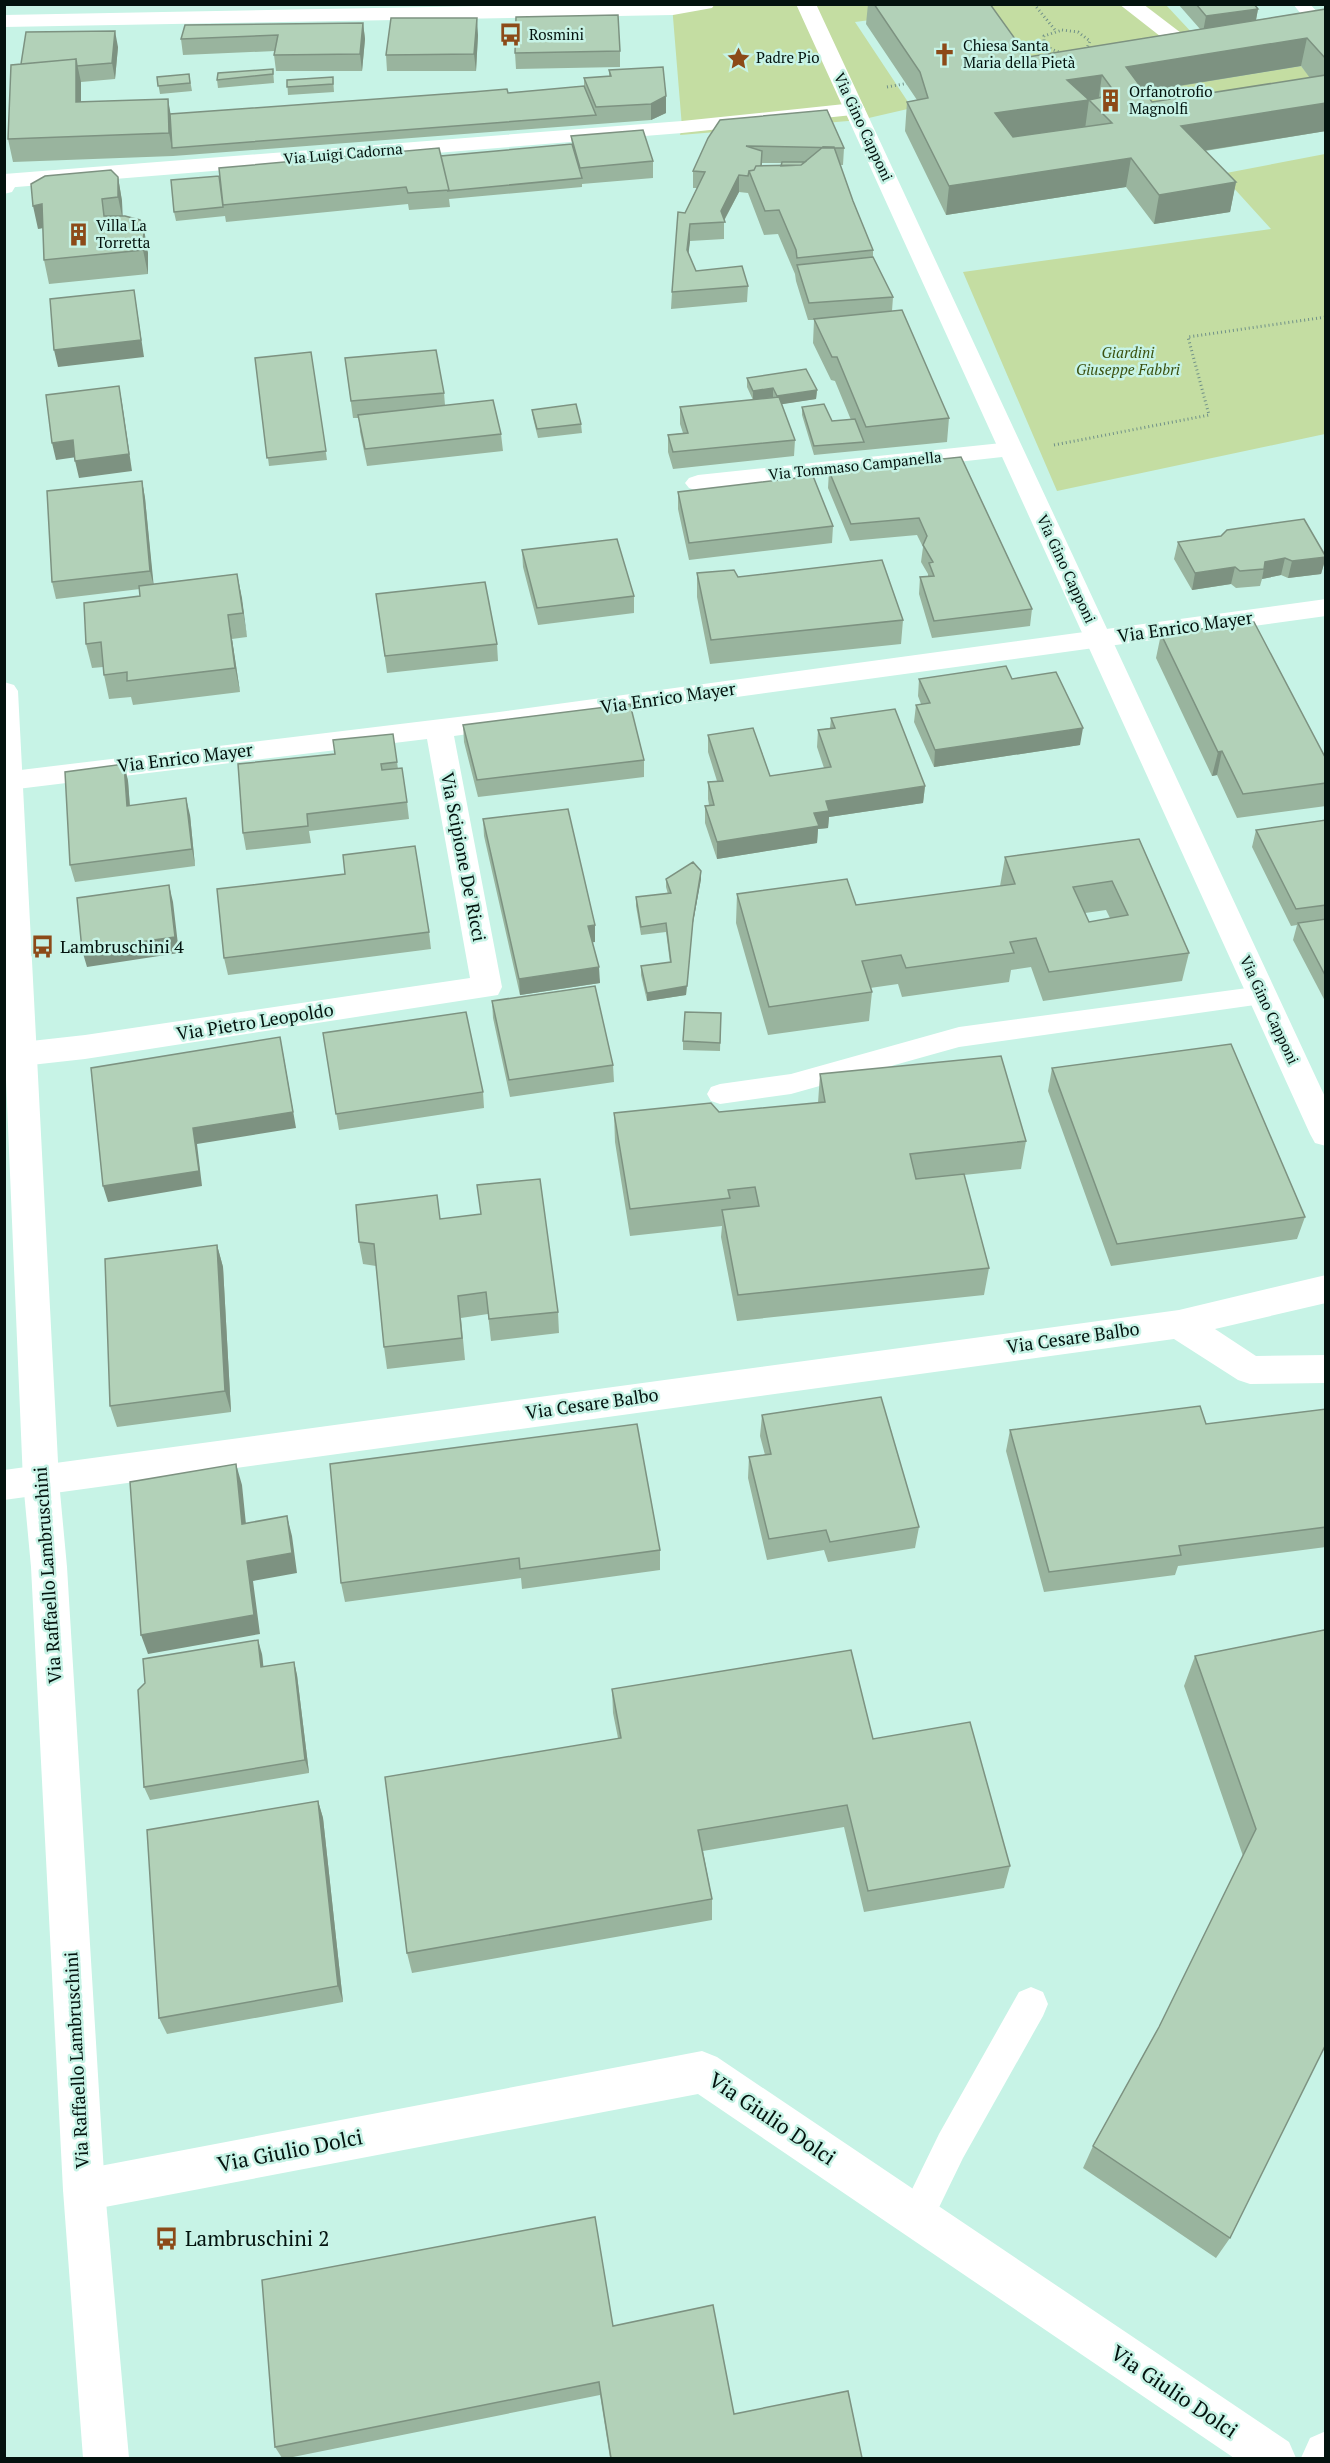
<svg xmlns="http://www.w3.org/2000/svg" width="1330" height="2463" viewBox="0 0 1330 2463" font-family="'PT Serif',serif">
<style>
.green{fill:#c4dda2}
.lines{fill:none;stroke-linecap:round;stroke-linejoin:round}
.path{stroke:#719188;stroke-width:3;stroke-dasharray:1 3;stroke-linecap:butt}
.service{fill:#fff;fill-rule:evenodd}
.minor{fill:#fff;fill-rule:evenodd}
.tertiary{fill:#fff;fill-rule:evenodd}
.secondary{fill:#fff;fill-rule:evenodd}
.wall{fill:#99b49e;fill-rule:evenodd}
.shaded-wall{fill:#7d9281}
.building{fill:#b2d1b8;stroke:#7d9281;stroke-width:1.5;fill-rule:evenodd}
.labels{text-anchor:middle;stroke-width:5;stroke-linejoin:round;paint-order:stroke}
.far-poi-label{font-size:15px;fill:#03120e;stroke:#c7f3e6;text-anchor:start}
.far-street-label{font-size:15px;fill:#03120e;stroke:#c7f3e6}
.far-park-label{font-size:15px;font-style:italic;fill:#3b5110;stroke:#c7f3e6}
.street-label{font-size:18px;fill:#03120e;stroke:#c7f3e6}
.poi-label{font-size:18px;fill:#03120e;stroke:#c7f3e6;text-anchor:start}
.near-street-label{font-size:21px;fill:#03120e;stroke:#c7f3e6}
.near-poi-label{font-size:21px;fill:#03120e;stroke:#c7f3e6;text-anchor:start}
</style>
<rect width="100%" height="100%" fill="#c7f3e6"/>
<path class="green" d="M672 5H1166L1194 35 1030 76 976 6 855 22 912 108 860 120 680 135 682 127Z
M1301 66 1325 95 1326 103 1148 131 1122 95Z
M1325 154V434L1057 491 963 272 1271 229 1221 174Z"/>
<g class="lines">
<path class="path" d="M1034 4 1055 30
M1062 30 1078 32 1090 41 1087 48C1072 55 1057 55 1044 44V36Z
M887 87 909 83
M1054 445 1209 415 1188 337 1326 317"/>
<path class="service" d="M1293 4H1310L1326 22 1325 29H1313Z
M1262 986 1271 988 1275 995 1271 1002 1262 1004 959 1047 791 1094 720 1104 711 1101 707 1094 711 1087 720 1084 791 1074 959 1027Z
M1031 1987 1043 1992 1048 2004 1043 2016 963 2158 928 2230 916 2236 904 2230 898 2218 939 2134 1019 1992Z"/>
<path class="minor" d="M583 4H715L712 8 673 15 4 27V15Z
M1119 4H1143L1185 36 1218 37 1221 41 1218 45C1205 49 1187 51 1174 47Z
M854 103 862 104 865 109 862 114 682 133 4 188V174L682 121Z
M1011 442 1020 445 1023 450 1020 455 698 491 689 488 685 483 689 478 698 475Z
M1326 599V616L454 736 502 987 498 995 85 1059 22 1066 11 1062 6 1054 11 1046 22 1042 85 1035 470 978 427 739 9 790 4 788V772L499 712Z
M1326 1275V1303L1215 1329 1256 1356 1326 1355V1383L1250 1384 1238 1380 1174 1339 4 1500V1470L1179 1310Z
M702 2051 717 2057 1289 2442 1296 2458H1234L698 2094 84 2211 69 2205 63 2190 69 2175 84 2169Z"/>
<path class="tertiary" d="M796 4H816L1326 1099V1146L1315 1143 1310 1134Z
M1326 2431V2458H1301L1310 2438Z"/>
<path class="secondary" d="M4 177 12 179 15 187 12 192 4 194Z
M4 682 14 685 18 691 59 1481 67 1567 105 2190 129 2458H83L63 2190 31 1567 23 1481 4 1032Z"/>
</g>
<path class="wall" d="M868 4H874L1028 57 1200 29 1178 4H1254L1258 9 1256 20 1326 9V131L1205 151 1236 182 1230 212 1154 224 1126 187 946 215 905 131 907 102 917 100 866 24ZM1301 66 1310 78 1152 102 1144 92Z
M363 23 365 39 362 71H276L274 55 275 51 183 55 181 39Z
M478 35 476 71H387L386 55Z
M118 47 115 79 81 82V102L168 99 170 114 508 93 584 86V78L609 76V70L666 113 651 120 173 156 13 162 8 139 21 64Z
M620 51V67L516 69 515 53Z
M273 69 274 83 218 88 217 80Z
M189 74 192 91 160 94 157 77Z
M333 77 334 92 288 95 287 80Z
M827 110 844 148 843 165H840L853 201 873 250V257L893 297 892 311 949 418 947 442 814 455 802 415V407L832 421 851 420 835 381 831 380 813 343 814 320H808L796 281 795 274 778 234 764 235 748 193 739 192 724 221V239L690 241 688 253 696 271 748 286 747 302 671 309 672 292 685 213 697 188H693V171ZM762 163H782L781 166H762Z
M571 136 653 161V178L582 184V187L449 199 450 207 409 210 408 204 226 222 225 216 176 221 174 212 441 156 572 144Z
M118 177 122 201V216L148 253V274L49 284 44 260 43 228 38 229Z
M311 352 327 460 269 466 255 358Z
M345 358 444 393 445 405 501 434 503 451 367 466 360 432 359 418H353Z
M747 378 817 390 816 399 781 404 795 440 794 456 673 469 668 452V435L683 433 680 424V407L753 400 747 387Z
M532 410 581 424 582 433 538 438 533 418Z
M961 457 1032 609 1030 626 932 638 919 594 920 577H928V574L921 562 923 547 917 535 850 541 828 488 829 471Z
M142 481 145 498 153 584 237 574 247 637 232 639 240 692 133 705 131 697 109 699 104 675 103 667 92 668 86 644 140 596V589L56 599 52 582Z
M678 492 833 526 832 543 689 560 678 509Z
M1178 542 1326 557 1321 574 1288 578 1281 575 1262 579 1260 586 1236 588 1231 584 1192 590 1174 559Z
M522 550 634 596V613L538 625 523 567Z
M697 573 738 577 903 620 901 644 710 664 697 597Z
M376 594 497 644 498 661 387 673Z
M1161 634 1326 759V806L1237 818 1217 775 1212 776 1156 658Z
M919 679H1012L1080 745 934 767 914 722 916 705 921 704 918 696Z
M831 718 925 786 923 803 829 817 828 828 818 829 817 843 717 859 705 823V806L709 805 708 799V782L717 781 708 752V735L770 776 824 768 817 747 818 730 830 728Z
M463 725 644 760V777L478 797 464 742Z
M393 734 398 769 407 802 409 819 309 831 311 843 246 850 243 833 335 754Z
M124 764 128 781 130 806 190 815 195 866 75 882 70 865Z
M483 819 595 925V942H592L600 983 520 995 484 836Z
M1326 820V1003L1293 940 1297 925 1291 926 1252 847 1256 830Z
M1139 839 1189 953 1182 981 1043 1001 1031 967 1011 970 1009 982 902 997 898 984 870 988 872 992 869 1021 768 1035 736 923 737 894 856 905 1000 886 1005 857ZM1106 910 1110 918 1089 922 1085 913Z
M701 871V879L692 928 686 995 647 1001 641 975V966L670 963 666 932 641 935 636 906V897L668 894 666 887V879Z
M429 932 431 949 228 975 224 958Z
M492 1001 613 1065 614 1082 510 1097 493 1018Z
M721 1013 720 1051 683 1050V1041Z
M323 1033 483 1092 484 1108 339 1130Z
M1052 1068 1305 1217 1297 1239 1111 1266 1048 1091Z
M820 1074 1026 1141 1021 1169 964 1175 989 1268 984 1295 737 1321 721 1237 722 1226 630 1236 615 1142 614 1113 719 1112 818 1103Z
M440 1219 558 1312 559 1333 491 1341 488 1314 461 1318 465 1360 387 1369 384 1347 376 1266 363 1264 359 1242Z
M217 1245 223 1267 231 1412 117 1427 110 1406Z
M1326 1409V1547L1178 1566 1175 1575 1044 1592 1006 1451 1010 1430 1206 1424Z
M762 1415 919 1527 915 1548 828 1562 824 1550 767 1560 748 1478 749 1457 765 1455 760 1436Z
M330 1464 660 1550V1570L522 1589 521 1578 345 1602 341 1583Z
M1324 1630 1230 2238 1216 2258 1083 2168 1093 2146 1159 2027 1243 1856 1184 1686 1195 1656Z
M262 1654 263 1667 294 1662 297 1675 309 1773 150 1800 144 1787Z
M612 1689 873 1739 1010 1866 1004 1888 864 1912 844 1827 703 1851 712 1899V1920L412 1973 407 1953 618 1738 613 1713Z
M318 1801 323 1818 343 2002 167 2034 159 2018Z
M613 2326 734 2414 862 2458H610L600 2395 288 2458H282L275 2447Z"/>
<path class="shaded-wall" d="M1258 9 1255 25 1203 32 1206 16Z
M477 18 478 35 476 71 474 54Z
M363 23 365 39 362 71 360 54Z
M115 31 118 47 115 79 112 63Z
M1307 38 1301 66 1122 95 1126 67Z
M76 59 81 82V125L76 102Z
M1102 75 1098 103 1089 100 1085 129 992 142 995 113 1067 80Z
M666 96V113L651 120V104Z
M168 99 172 122V148L169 133Z
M1326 103V131L1176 155 1181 126Z
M1131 158 1126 187 946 215 949 186Z
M739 175V192L723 222 721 211Z
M118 177 122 201 123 221 118 197Z
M1236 182 1230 212 1154 224 1159 195Z
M42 204 47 227 38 229 33 206Z
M690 224V241L687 267V250Z
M144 229 148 253V274L143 250Z
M134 290 144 357 58 367 54 350Z
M119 386 122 403 132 471 79 478 75 461Z
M773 388V397L753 400V391Z
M817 390 816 399 777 405V396Z
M73 440 77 457 56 460 52 443Z
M142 481 145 498 154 588 150 571Z
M1326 557 1321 574 1288 578 1292 561Z
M1285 558 1281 575 1262 579 1265 562Z
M1235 567 1231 584 1192 590 1195 573Z
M237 574 242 598 247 637 243 613Z
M228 615 232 639 240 692 235 668Z
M1083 728 1080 745 934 767 935 750Z
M1222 751 1217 775 1212 776 1218 752Z
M124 764 128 781 131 823 127 806Z
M925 786 923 803 829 817 828 828 818 829 817 843 717 859V842L826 801Z
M186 798 190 815 195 866 192 849Z
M701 871V879L692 928 686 995 647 1001V993L687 986 693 920Z
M169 885 173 902 179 953 87 967 82 950Z
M595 925V942L588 943V926Z
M599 967 600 983 520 995 519 979Z
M283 1053 296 1128 197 1144 202 1186 108 1202 103 1186 193 1128Z
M217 1245 223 1267 231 1412 225 1391Z
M236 1464 242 1485 248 1544 242 1524Z
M287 1516 292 1536 297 1573 253 1581 260 1634 148 1654 141 1635Z
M258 1640 262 1654 265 1680 261 1667Z
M294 1662 297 1675 309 1773 305 1760Z
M318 1801 323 1818 343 2002 338 1986Z"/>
<path class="building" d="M874 4H990L1028 57 1326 9V59L1307 38 1126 67 1152 102 1326 75V103L1181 126 1236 182 1159 195 1131 158 949 186 907 102 928 98 920 72ZM1102 75 1116 94 1089 100 1112 123 1013 137 995 113 1089 100 1067 80Z
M1196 4H1254L1258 9 1206 16Z
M618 15 620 51 515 53 516 17Z
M391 18H477L474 54 386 55Z
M363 23 360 54 274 55 278 35 181 39 185 25Z
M115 31 112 63 77 66 76 59 21 64 26 32Z
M76 59V102L168 99 169 133 8 139 11 65Z
M663 67 666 96 651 104 596 107 584 78 611 76 609 70Z
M273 69V74L217 80 218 73Z
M189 74 190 83 158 86 157 77Z
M333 77V84L287 87V80Z
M584 86 596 115 172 148 170 114 472 92 507 89 508 93Z
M827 110 844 148 746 146 762 151 761 166H756L754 170 749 171 748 176 739 175 721 211 725 222 690 224 687 250 696 271 742 266 748 286 672 292 678 212 685 213 705 172 693 171 708 138 720 120Z
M643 130 653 161 580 168 571 136Z
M572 144 582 178 447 191 449 190 441 156Z
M823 147H834L853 201 873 250 797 258 796 250 779 210 765 211 749 171 754 170 756 166 801 165Z
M439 148 449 190 408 193 406 187 223 205 219 168Z
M782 162H805L801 165 781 166Z
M111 170 118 177V197L102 199 104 216H125L140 220 144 229 143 250 44 260 42 204 33 206 31 184 45 176Z
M219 176 223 207 174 212 171 180Z
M873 257 893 297 809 303 797 265Z
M134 290 141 340 54 350 50 299Z
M902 310 949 418 866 427 837 357H832L814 319Z
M436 350 444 393 351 401 345 358Z
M311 352 326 451 267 458 255 358Z
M806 369 817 390 777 396 773 388 753 391 747 378Z
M119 386 129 454 75 461 73 440 52 443 46 395Z
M779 397 795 440 673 452 668 435 688 433 680 407Z
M493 400 501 434 365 449 358 415Z
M576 404 581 424 537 429 532 410Z
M824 404 832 421 855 419 864 442 814 446 802 407Z
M961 457 1032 609 934 621 920 577 934 576 929 563 933 562 923 545 927 536 919 518 851 524 829 471Z
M813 476 833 526 689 543 678 492Z
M142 481 150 571 52 582 47 491Z
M1304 519 1326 557 1292 561 1285 558 1265 562 1264 569 1240 571 1235 567 1195 573 1178 542 1221 536 1227 530Z
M617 539 634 596 537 608 522 550Z
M882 560 903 620 711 640 697 573 734 570 738 577Z
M237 574 243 613 228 615 235 668 127 681V672L104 675 101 642 86 644 84 603 140 596 139 586Z
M485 582 497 644 385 656 376 594Z
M1254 622 1326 759V783L1243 794 1222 751 1218 752 1161 634Z
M1006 666 1012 679 1056 672 1083 728 935 750 916 705 930 703 919 679Z
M630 704 644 760 477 780 463 725Z
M895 709 925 786 826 801 829 811 814 813 819 826 717 842 705 806 714 805 708 782 723 781 708 735 753 728 770 776 831 767 818 730 835 728 831 718Z
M393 734 397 762 381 764 382 770 402 768 407 802 307 814 308 826 243 833 238 764 335 754 333 740Z
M124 764 127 806 186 798 192 849 70 865 65 772Z
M568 809 595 925 588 926 599 967 519 979 483 819Z
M1326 820V905L1296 909 1256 830Z
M1139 839 1189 953 1049 972 1036 938 1010 942 1014 953 906 968 901 955 862 961 872 992 769 1007 737 894 847 879 856 905 1015 884 1005 857ZM1112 881 1128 915 1089 922 1073 887Z
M415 846 429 932 224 958 217 889 345 874 343 855Z
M693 862 701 871 693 920 687 986 647 993 641 966 671 962 666 923 641 927 636 897 671 893 666 879Z
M169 885 175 937 82 950 77 898Z
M1326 919V977L1298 923Z
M595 986 613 1065 509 1080 492 1001Z
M466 1012 483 1092 336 1114 323 1033Z
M685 1012 721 1013 720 1043 683 1041Z
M280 1037 293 1112 193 1128 199 1171 103 1186 91 1068Z
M1231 1044 1305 1217 1117 1244 1052 1068Z
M1001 1056 1026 1141 910 1154 916 1179 964 1174 989 1268 738 1295 722 1210 759 1206 755 1187 728 1190 730 1198 630 1209 614 1113 711 1103 719 1112 825 1102 820 1074Z
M540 1179 558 1312 489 1319 486 1292 458 1296 462 1338 384 1347 374 1244 359 1242 356 1205 437 1195 440 1219 481 1214 477 1185Z
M217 1245 225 1391 110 1406 105 1259Z
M881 1397 919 1527 830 1542 826 1530 769 1539 749 1457 771 1454 762 1415Z
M1200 1406 1206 1424 1326 1409V1527L1179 1546 1181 1555 1049 1572 1010 1430Z
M637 1424 660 1550 520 1569 519 1558 341 1583 330 1464Z
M236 1464 242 1524 287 1516 292 1553 247 1561 254 1615 141 1635 130 1482Z
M1324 1630 1326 1632V2044L1230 2238 1093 2146 1159 2027 1256 1829 1195 1656Z
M258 1640 261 1667 294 1662 305 1760 144 1787 138 1690 145 1683 143 1659Z
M851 1650 873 1739 970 1722 1010 1866 868 1891 847 1805 698 1830 712 1899 407 1953 385 1777 621 1738 612 1689Z
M318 1801 338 1986 159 2018 147 1830Z
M595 2217 613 2326 713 2305 734 2414 848 2391 862 2458H611L599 2382 275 2447 262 2280Z"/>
<defs>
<symbol id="bus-bare" viewBox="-9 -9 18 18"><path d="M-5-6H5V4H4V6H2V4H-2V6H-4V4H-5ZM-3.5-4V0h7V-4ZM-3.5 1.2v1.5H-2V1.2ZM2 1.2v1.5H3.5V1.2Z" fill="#8c4a18" stroke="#c7f3e6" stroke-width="2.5" paint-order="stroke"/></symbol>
<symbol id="church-bare" viewBox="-9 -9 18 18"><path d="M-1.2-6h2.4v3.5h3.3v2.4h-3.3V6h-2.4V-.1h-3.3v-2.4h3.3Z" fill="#8c4a18" stroke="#c7f3e6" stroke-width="2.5" paint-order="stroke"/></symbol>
<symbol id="sight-bare" viewBox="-9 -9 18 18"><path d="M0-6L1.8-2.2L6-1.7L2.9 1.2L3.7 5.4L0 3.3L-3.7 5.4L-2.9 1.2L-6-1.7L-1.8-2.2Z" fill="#8c4a18" stroke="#c7f3e6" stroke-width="2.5" paint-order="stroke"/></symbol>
<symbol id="building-bare" viewBox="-9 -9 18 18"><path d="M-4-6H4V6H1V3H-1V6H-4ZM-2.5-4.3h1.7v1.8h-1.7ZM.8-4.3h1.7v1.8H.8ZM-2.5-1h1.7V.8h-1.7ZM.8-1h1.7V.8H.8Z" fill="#8c4a18" stroke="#c7f3e6" stroke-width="2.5" paint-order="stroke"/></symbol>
</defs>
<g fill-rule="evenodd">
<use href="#bus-bare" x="494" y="18" width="33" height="33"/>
<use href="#church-bare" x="928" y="38" width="33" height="33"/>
<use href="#sight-bare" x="722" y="42" width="33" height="33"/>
<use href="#building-bare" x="1094" y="84" width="33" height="33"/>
<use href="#building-bare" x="62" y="218" width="33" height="33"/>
<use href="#bus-bare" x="26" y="930" width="33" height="33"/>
<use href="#bus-bare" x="150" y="2222" width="33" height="33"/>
</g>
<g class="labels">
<g class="far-poi-label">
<text x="529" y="40">Rosmini</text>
<text x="963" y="51">Chiesa Santa<tspan x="963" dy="17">Maria della Pietà</tspan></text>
<text x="756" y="63">Padre Pio</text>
<text x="1129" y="97">Orfanotrofio<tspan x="1129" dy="17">Magnolfi</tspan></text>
<text x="96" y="231">Villa La<tspan x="96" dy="17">Torretta</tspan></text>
</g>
<g class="far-street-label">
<text transform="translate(863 127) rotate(65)" y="5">Via Gino Capponi</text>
<text transform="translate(343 154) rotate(-5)" y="5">Via Luigi Cadorna</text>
<text transform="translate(855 466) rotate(-6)" y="5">Via Tommaso Campanella</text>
<text transform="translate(1066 569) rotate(65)" y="5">Via Gino Capponi</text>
<text transform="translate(1269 1010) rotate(65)" y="5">Via Gino Capponi</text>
</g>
<g class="far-park-label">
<text x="1128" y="358">Giardini<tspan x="1128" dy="17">Giuseppe Fabbri</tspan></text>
</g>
<g class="street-label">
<text transform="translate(1185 627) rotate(-8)" y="6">Via Enrico Mayer</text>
<text transform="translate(668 698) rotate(-8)" y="6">Via Enrico Mayer</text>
<text transform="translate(185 758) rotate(-7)" y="6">Via Enrico Mayer</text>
<text transform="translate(463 857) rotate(79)" y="6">Via Scipione De' Ricci</text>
<text transform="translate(255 1022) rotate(-9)" y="6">Via Pietro Leopoldo</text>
<text transform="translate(1073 1338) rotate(-8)" y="6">Via Cesare Balbo</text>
<text transform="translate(592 1404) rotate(-8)" y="6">Via Cesare Balbo</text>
<text transform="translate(48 1575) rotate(-94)" y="6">Via Raffaello Lambruschini</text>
<text transform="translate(77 2060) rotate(-93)" y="6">Via Raffaello Lambruschini</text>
</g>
<g class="poi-label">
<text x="60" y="953">Lambruschini 4</text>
</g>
<g class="near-street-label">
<text transform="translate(772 2119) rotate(34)" y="7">Via Giulio Dolci</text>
<text transform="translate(290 2151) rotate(-11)" y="7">Via Giulio Dolci</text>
<text transform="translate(1174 2392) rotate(34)" y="7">Via Giulio Dolci</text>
</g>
<g class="near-poi-label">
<text x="185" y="2246">Lambruschini 2</text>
</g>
</g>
<rect width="1330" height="2463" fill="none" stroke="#03120e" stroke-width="12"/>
</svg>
